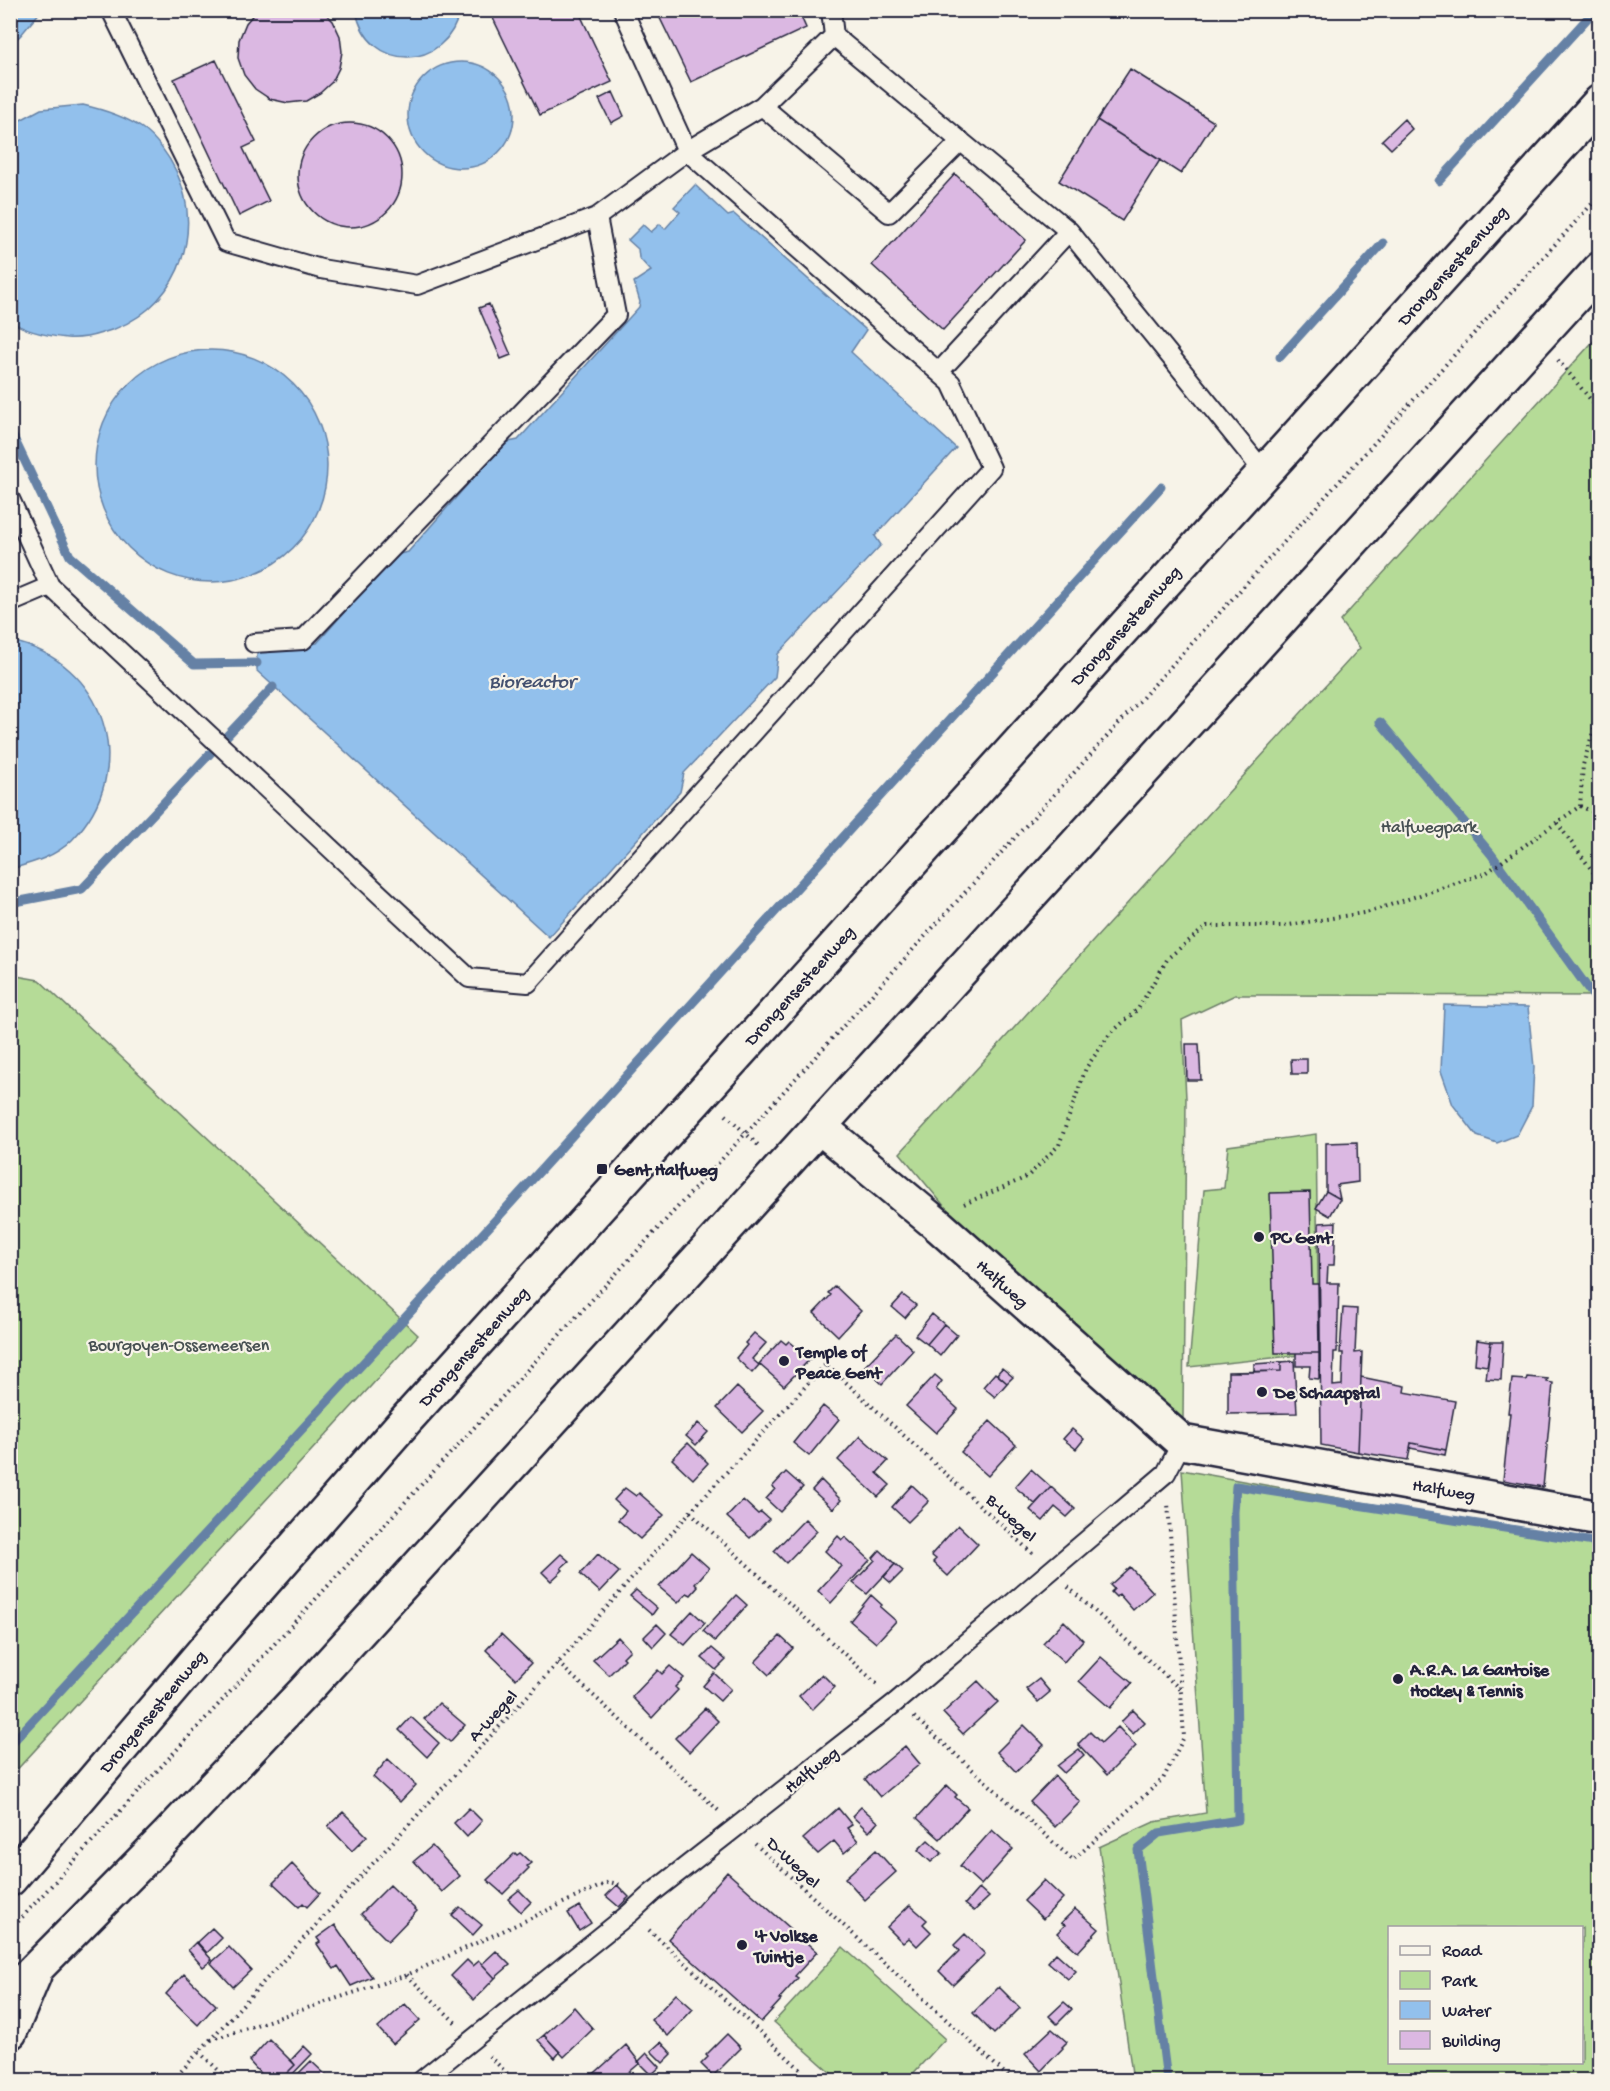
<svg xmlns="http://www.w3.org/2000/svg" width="1610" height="2091" viewBox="0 0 1610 2091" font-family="'Gochi Hand',sans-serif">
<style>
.green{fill:#b5db97;stroke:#6c7e69;stroke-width:1.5;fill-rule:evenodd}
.water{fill:#92c0ec;stroke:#6581a5;stroke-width:1.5}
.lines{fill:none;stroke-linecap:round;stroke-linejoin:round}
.stream{stroke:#6581a5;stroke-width:9}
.building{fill:#dbb8e2;stroke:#22223b;stroke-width:1.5}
.lane-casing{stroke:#22223b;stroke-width:22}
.street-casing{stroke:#22223b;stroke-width:38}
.highway-casing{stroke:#22223b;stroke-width:38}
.path{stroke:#22223b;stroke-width:4;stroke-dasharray:1.5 4.5;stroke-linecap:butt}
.lane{stroke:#f7f3e8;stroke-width:18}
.street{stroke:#f7f3e8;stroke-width:33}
.highway{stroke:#f7f3e8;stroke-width:33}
.poi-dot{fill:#22223b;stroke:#f7f3e8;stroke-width:2}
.labels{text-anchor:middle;stroke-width:4.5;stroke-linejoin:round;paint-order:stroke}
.street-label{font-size:18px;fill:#22223b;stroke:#f7f3e8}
.park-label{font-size:18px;fill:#475052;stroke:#f7f3e8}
.poi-label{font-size:18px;font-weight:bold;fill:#22223b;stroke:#f7f3e8;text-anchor:start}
.water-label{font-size:20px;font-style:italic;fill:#445170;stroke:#f7f3e8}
</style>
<rect width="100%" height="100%" fill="#f7f3e8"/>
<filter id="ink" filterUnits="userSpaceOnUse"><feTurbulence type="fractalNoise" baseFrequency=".0167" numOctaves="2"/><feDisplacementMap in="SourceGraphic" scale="12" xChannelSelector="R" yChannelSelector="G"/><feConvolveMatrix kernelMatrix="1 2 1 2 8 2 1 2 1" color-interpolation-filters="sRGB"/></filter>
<g filter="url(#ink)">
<path class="green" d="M1599 335V996L1235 995 1182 1020 1186 1098 1183 1420 955 1219 900 1153 1360 648 1340 621Z
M11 975 39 980 418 1335 11 1776Z
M1316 1134 1319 1353 1189 1367 1204 1190 1224 1188 1228 1146Z
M1182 1470 1599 1545V2080H1133L1099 1847 1154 1822 1206 1813ZM1390 1928H1582V2062H1390Z
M843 1947 945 2039 907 2080H839L774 2022Z"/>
<path class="water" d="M11 10 41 11 20 36 11 43Z
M460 10C447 72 368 73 356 11Z
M408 115a53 53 0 1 1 106 0a53 53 0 1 1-106 0Z
M83 105C105 110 124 116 142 128 156 138 169 156 176 171 207 237 174 314 102 333 90 337 80 339 67 338 48 336 26 332 11 321V125L41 109Z
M695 185 728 216 734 214 866 330 851 352 956 448 875 536 881 545 778 654 775 677 684 773 680 792 549 937 257 671V650L317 643 395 555 408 552 504 443 518 440 639 307 640 302 634 282 651 271 639 258 638 249 628 240 643 225 651 232 660 224 665 229 680 212 674 207Z
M95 466a116 116 0 1 1 232 0a116 116 0 1 1-232 0Z
M11 641C105 661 141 769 72 840 55 857 32 863 11 869Z
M1444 1005 1528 1007 1534 1067 1532 1106 1517 1135 1497 1143 1477 1136 1453 1105 1441 1071Z"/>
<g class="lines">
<path class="stream" d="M1439 181 1595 10
M1280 357 1383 243
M10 430 70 556 194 664 257 663
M1380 722 1491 854 1600 1005
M10 903 82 889 273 687
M10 1745 500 1215 1161 487
M1167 2080 1138 1850 1159 1833 1238 1820 1234 1512 1236 1486 1600 1543"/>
</g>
<path class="building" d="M257 10H322L333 21 340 36 342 52 339 68 332 82 320 93 306 101 288 103 270 99 255 89 244 75 238 58 239 40 246 23Z
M489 10H578L612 82 540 115Z
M656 10H798L806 28 691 82Z
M216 60 256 142 243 148 269 201 239 216 174 79Z
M1130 69 1214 122 1181 174 1097 120Z
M613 92 624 116 611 123 599 99Z
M1404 119 1412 129 1391 149 1382 140Z
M1097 120 1160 160 1122 221 1059 181Z
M298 175a52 52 0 1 1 104 0a52 52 0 1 1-104 0Z
M955 174 1026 240 943 330 872 265Z
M489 304 511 355 501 359 479 308Z
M1186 1044H1199L1201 1080H1187Z
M1291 1059H1307V1074H1292Z
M1357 1142 1358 1182 1337 1185 1340 1199 1326 1191V1143Z
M1326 1191 1340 1199 1330 1216 1316 1208Z
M1310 1192 1312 1284H1318L1319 1353H1275L1270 1193Z
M1336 1222 1334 1265H1328L1327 1283H1339L1337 1352H1334L1333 1386 1342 1385 1343 1353H1340L1343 1308 1357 1309 1355 1353 1362 1352 1358 1452 1321 1445 1319 1223Z
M835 1286 861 1311 838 1336 814 1313 831 1295 828 1293Z
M903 1295 916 1305 905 1318 892 1307Z
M932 1314 944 1324 927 1344 915 1335Z
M944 1324 957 1335 940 1356 927 1344Z
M754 1333 766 1343 752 1359 759 1365 752 1373 736 1358 747 1345 745 1343Z
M896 1334 913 1350 882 1384 864 1367Z
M781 1340 786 1344 789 1341 810 1359 784 1386 759 1364Z
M1477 1340 1491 1342 1487 1366 1475 1364Z
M1491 1342H1503L1501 1380 1486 1379Z
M1296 1353H1319V1379L1309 1378 1310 1366H1296Z
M1294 1361 1297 1413 1228 1414V1372L1281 1371V1362Z
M1281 1362V1371L1254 1372V1364Z
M1002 1368 1013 1377 1007 1383 997 1374Z
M995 1373 1007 1383 995 1397 983 1387Z
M935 1375 942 1381 936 1389 958 1409 936 1433 906 1406Z
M1361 1377 1405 1386 1404 1392 1455 1401 1446 1450 1411 1443 1408 1460 1358 1452Z
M1527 1377 1548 1379 1547 1382 1553 1383 1543 1487 1503 1480 1510 1413H1508L1512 1379 1526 1380Z
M737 1387 763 1411 742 1432 717 1408Z
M823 1406 839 1419 809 1456 793 1443Z
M990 1421 1016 1445 988 1476 961 1452Z
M698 1423 708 1432 696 1445 686 1436Z
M1072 1429 1084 1439 1076 1449 1063 1439Z
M860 1436 888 1461 877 1473 890 1485 878 1497 838 1460Z
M688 1443 708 1463 693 1479 672 1459Z
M1411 1443 1446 1450 1445 1455 1410 1448Z
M1031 1469 1051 1487 1035 1504 1015 1487Z
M786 1472 803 1487 780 1512 766 1499 775 1489 772 1487Z
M821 1480 841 1500 833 1509 812 1490Z
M912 1485 929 1501 908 1522 892 1507Z
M1051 1487 1075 1509 1067 1517 1055 1507 1043 1521 1030 1510Z
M625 1488 636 1496 639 1493 664 1515 640 1539 618 1520 626 1511 614 1500Z
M743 1500 758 1514 761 1512 769 1519 750 1538 727 1517Z
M805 1519 817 1531 786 1563 774 1551Z
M958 1525 978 1544 948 1576 933 1562 936 1559 931 1555Z
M838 1536 842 1540 845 1537 870 1560 831 1603 818 1591 841 1566 825 1551Z
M880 1550 895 1564 867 1594 853 1583 875 1560 873 1558Z
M691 1552 709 1568 695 1584 698 1587 691 1595 687 1593 678 1603 659 1587Z
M561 1554 569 1561 561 1568 563 1570 551 1581 542 1572Z
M598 1554 619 1572 600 1592 580 1574Z
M895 1564 903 1571 891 1583 884 1577Z
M1130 1567 1153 1592 1133 1610 1119 1594 1116 1597 1111 1592 1114 1589 1110 1585Z
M636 1590 657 1608 652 1615 630 1596Z
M736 1595 747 1605 715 1641 703 1631Z
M871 1595 882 1605 880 1607 896 1621 876 1643 850 1621Z
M692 1611 705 1623 685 1645 671 1634Z
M1064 1621 1083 1640 1064 1662 1043 1643Z
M657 1624 666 1633 653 1647 644 1637Z
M501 1634 531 1663 516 1679 486 1650Z
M780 1636 793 1648 769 1675 755 1662Z
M618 1637 630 1650 623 1657 625 1659 609 1675 593 1660Z
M712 1648 726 1660 716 1670 702 1658Z
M1101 1657 1132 1683 1110 1708 1079 1681Z
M670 1666 684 1678 675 1687 678 1690 652 1718 632 1697 658 1670 662 1674Z
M714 1673 731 1689 720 1701 703 1686Z
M822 1674 835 1687 812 1710 799 1696Z
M1039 1679 1050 1692 1038 1702 1026 1689Z
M978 1681 998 1702 963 1734 943 1713Z
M439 1703 465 1725 450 1742 424 1719Z
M705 1708 718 1721 689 1752 675 1738Z
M1133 1710 1145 1722 1133 1734 1121 1722Z
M411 1717 439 1743 427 1757 399 1730Z
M1024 1725 1044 1745 1016 1772 997 1752Z
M1118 1727 1136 1746 1107 1775 1078 1744 1090 1732 1101 1743Z
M905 1746 920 1764 880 1797 865 1779Z
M1079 1749 1084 1755 1064 1773 1057 1766Z
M388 1759 416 1785 400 1802 373 1777Z
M1055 1776 1080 1802 1055 1827 1030 1802Z
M947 1785 957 1795 955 1797 968 1808 940 1839 917 1818Z
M861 1807 878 1822 869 1832 852 1816Z
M469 1808 482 1821 467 1837 454 1823Z
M838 1808 852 1825 847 1828 858 1841 844 1853 834 1841 818 1854 803 1839Z
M343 1812 367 1836 352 1851 328 1826Z
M992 1830 1013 1849 981 1885 960 1866Z
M928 1840 942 1853 931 1862 918 1850Z
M432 1846 460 1876 442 1892 414 1861Z
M876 1850 896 1872 865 1900 845 1878Z
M515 1853 517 1855 520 1853 531 1863 527 1866 529 1868 503 1894 487 1880Z
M292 1864 320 1893 307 1907 303 1903 299 1907 273 1883Z
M727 1872 817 1952 795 1976 798 1978 779 1999 781 2000 761 2022 668 1939Z
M1044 1880 1063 1898 1043 1919 1024 1901Z
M390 1885 417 1911 388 1941 361 1914Z
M617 1885 629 1897 619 1907 606 1896Z
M979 1888 989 1897 974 1911 965 1904Z
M519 1890 531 1902 521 1912 508 1899Z
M910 1905 927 1920 923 1924 931 1932 917 1946 909 1938 903 1943 887 1927Z
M580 1906 591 1923 579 1931 568 1913Z
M460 1907 482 1925 473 1935 452 1915Z
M1075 1909 1099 1929 1078 1952 1057 1933 1065 1925 1061 1923Z
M335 1925 355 1954 372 1977 351 1986 338 1966 334 1969 329 1962 317 1944 320 1942 317 1938Z
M212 1928 222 1938 207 1953 197 1942Z
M965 1934 985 1954 953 1985 939 1971 959 1951 954 1945Z
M196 1942 212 1960 203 1967 188 1950Z
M229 1947 251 1970 233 1987 211 1963Z
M496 1951 510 1965 495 1978 482 1964Z
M1056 1953 1076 1971 1068 1979 1048 1962Z
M467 1960 473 1966 479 1961 495 1978 474 2000 451 1976Z
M184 1974 216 2005 198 2025 166 1994Z
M999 1987 1020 2008 994 2034 973 2013Z
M676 1994 693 2009 668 2036 651 2020Z
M1064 2002 1072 2009 1057 2024 1049 2016Z
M405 2004 420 2020 393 2044 378 2028Z
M574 2007 593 2029 564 2057 544 2035Z
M1052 2029 1067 2042 1062 2047 1063 2048 1041 2071 1025 2054Z
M727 2034 741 2048 713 2076 701 2064 708 2057 706 2055Z
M544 2035 560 2052 555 2058 538 2040Z
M269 2039 295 2065 280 2080H272L269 2077 266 2080 249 2061Z
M661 2042 672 2054 663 2063 651 2051Z
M626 2045 640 2063 620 2080H587Z
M304 2046 312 2054 287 2080H280L295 2065 291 2060Z
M647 2053 660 2067 651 2075 638 2062Z
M311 2061 326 2075 321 2080H292Z"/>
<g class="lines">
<defs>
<path id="lane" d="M111 10 226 242 321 269 417 285 597 217
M831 10 834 36 1069 231 1264 472
M834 36 762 106 889 213 961 141
M939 372 1069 231
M10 499 50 586 469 978 528 983 991 468 951 383 687 151 623 10
M10 603 50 586
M254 643 303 640 616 315 597 217 687 151 762 106
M422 2080 630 1913 652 1893 896 1702 1166 1473 1182 1442"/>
<path id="street" d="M820 1127 939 1226 1182 1442 1600 1518"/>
<path id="highway" d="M10 1879 214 1639 405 1421 1600 102
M10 1995 168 1835 304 1692 1600 269
M10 2032 34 1975"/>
</defs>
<use href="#lane" class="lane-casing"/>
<use href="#street" class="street-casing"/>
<use href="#highway" class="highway-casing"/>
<path class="path" d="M1558 360 1600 411
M1580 806 1600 815
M1557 823 1600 881
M726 1115 758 1145
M964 1204 1027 1177 1059 1145 1086 1068 1109 1035 1138 1009 1168 958 1207 926H1283L1369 912 1486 873 1580 806 1583 765 1600 709
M690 1512 879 1686
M1068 1587 1180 1689
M558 1663 719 1811
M914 1717 1073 1860 1163 1779 1184 1737 1168 1503
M755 1844 1012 2080
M14 1926 746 1133 1600 195
M649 1930 812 2080
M407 1975 456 2023
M211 2040 407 1975 609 1882 622 1885
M199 2052 229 2080
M489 2056 514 2080
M173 2080 558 1663 690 1512 826 1364 1034 1555"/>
<use href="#lane" class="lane"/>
<use href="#street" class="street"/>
<use href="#highway" class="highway"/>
</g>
</g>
<g class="poi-dot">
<rect x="596" y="1163" width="12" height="12" rx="3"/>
<circle cx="1259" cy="1237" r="6"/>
<circle cx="784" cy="1361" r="6"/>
<circle cx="1262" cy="1392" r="6"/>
<circle cx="1398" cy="1679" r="6"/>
<circle cx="742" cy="1945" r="6"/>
</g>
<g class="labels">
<g class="street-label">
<text transform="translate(1452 265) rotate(-48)" y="6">Drongensesteenweg</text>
<text transform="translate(1125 625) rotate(-48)" y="6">Drongensesteenweg</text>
<text transform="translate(799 985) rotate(-48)" y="6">Drongensesteenweg</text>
<text transform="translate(1003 1283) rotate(42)" y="6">Halfweg</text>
<text transform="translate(473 1346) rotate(-48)" y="6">Drongensesteenweg</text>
<text transform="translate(1444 1489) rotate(10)" y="6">Halfweg</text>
<text transform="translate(1012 1517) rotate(43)" y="6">B-wegel</text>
<text transform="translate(152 1711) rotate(-50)" y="6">Drongensesteenweg</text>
<text transform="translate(492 1715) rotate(-47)" y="6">A-wegel</text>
<text transform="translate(811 1769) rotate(-38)" y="6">Halfweg</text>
<text transform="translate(794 1862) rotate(43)" y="6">D-Wegel</text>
</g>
<g class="park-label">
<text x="1429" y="832">Halfwegpark</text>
<text x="179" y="1350">Bourgoyen-Ossemeersen</text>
</g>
<g class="poi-label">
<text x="614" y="1175">Gent Halfweg</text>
<text x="1271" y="1243">PC Gent</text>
<text x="796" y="1357">Temple of<tspan x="796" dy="21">Peace Gent</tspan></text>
<text x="1274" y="1398">De Schaapstal</text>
<text x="1410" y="1675">A.R.A. La Gantoise<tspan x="1410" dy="21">Hockey &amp; Tennis</tspan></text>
<text x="754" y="1941">'t Volkse<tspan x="754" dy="21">Tuintje</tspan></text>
</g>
<g class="water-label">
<text x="532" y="687">Bioreactor</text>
</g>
</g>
<rect width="1610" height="2091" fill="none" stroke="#f7f3e8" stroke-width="36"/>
<rect x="18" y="18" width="1574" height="2055" fill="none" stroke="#22223b" stroke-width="2" filter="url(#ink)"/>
<rect x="1388" y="1926" width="195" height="138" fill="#f7f3e8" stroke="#a29fa3" stroke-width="1.5"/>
<rect x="1400" y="1946" width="30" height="9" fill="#f7f3e8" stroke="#a29fa3" stroke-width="1.5"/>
<text x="1442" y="1956" font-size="18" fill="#22223b">Road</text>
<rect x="1400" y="1971" width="30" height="18" fill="#b5db97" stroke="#a29fa3" stroke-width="1.5"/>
<text x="1442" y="1986" font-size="18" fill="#22223b">Park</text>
<rect x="1400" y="2001" width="30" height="18" fill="#92c0ec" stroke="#a29fa3" stroke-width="1.5"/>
<text x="1442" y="2016" font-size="18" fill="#22223b">Water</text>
<rect x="1400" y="2031" width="30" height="18" fill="#dbb8e2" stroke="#a29fa3" stroke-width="1.5"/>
<text x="1442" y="2046" font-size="18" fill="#22223b">Building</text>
</svg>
